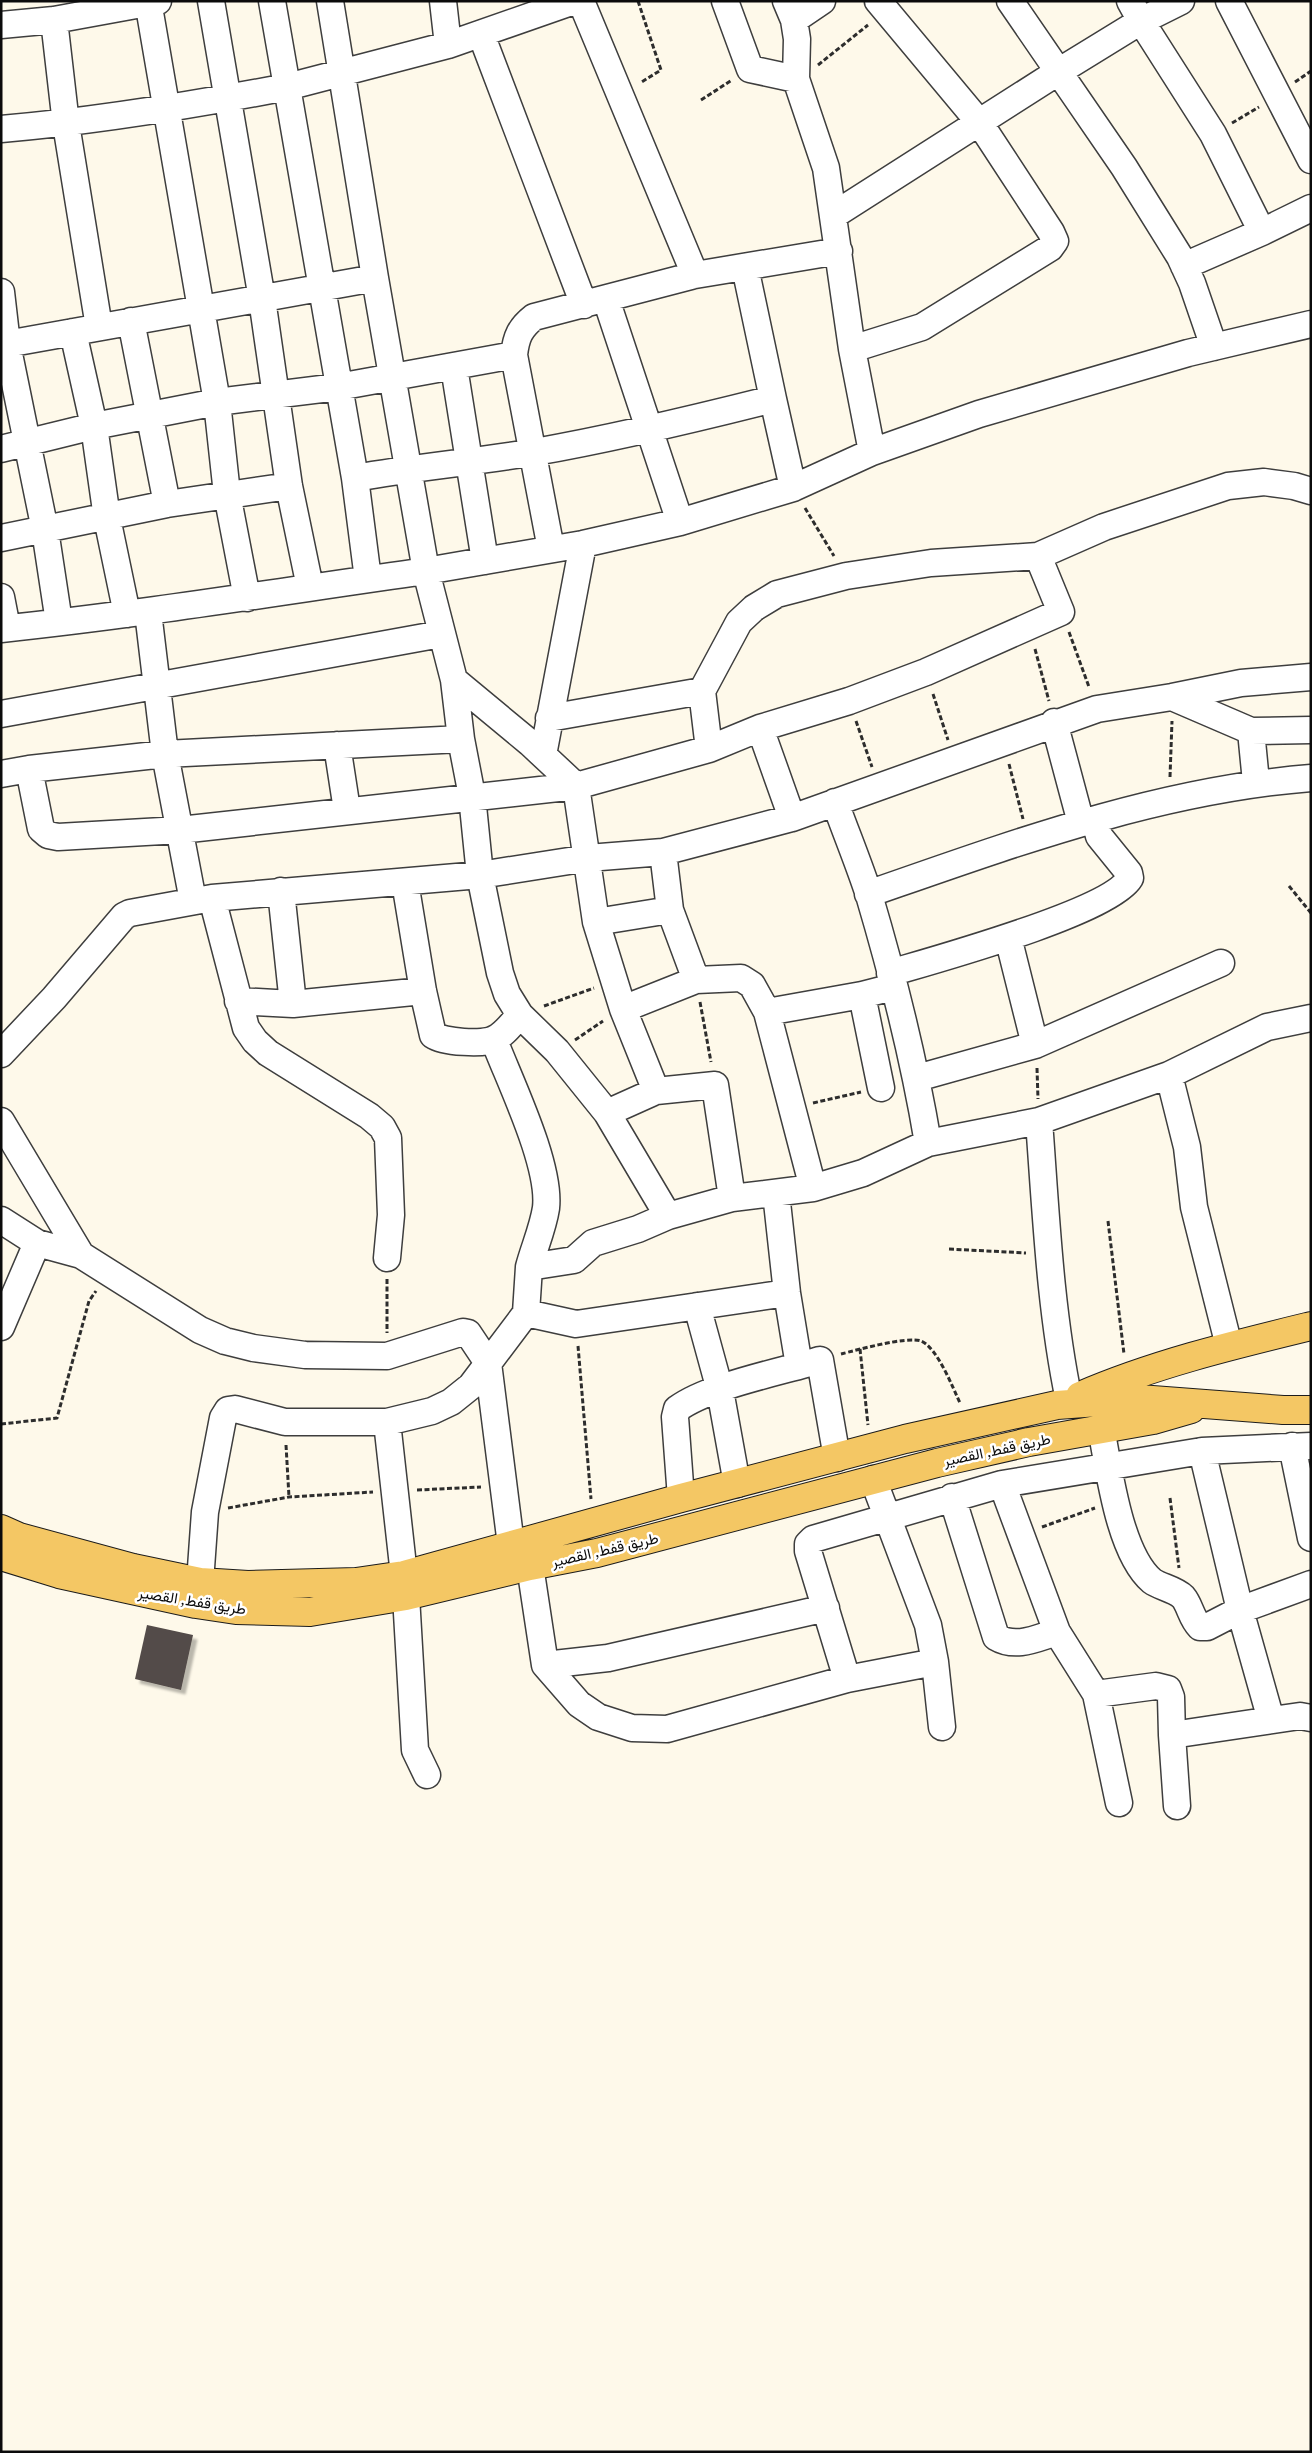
<svg xmlns="http://www.w3.org/2000/svg" width="1312" height="2453" viewBox="0 0 1312 2453" font-family="'Source Serif 4',Vazirmatn,serif">
<style>
.building{fill:#534b48;filter:url(#shadow)}
.lines{fill:none;stroke-linecap:round;stroke-linejoin:round}
.minor-casing{stroke:#3e3e3e;stroke-width:29}
.major-casing{stroke:#1c1c1c;stroke-width:30}
.path{stroke:#2d2d2d;stroke-width:3;stroke-dasharray:5 2.5;stroke-linecap:butt}
.minor{stroke:#fff;stroke-width:26}
.major{stroke:#f4c764;stroke-width:28}
.labels{text-anchor:middle;stroke-width:5;stroke-linejoin:round;paint-order:stroke}
.street-label{font-size:15px;fill:#0b0b0b;stroke:#fff}
</style>
<defs>
<filter id="shadow"><feDropShadow dx="4.5" dy="4.5" stdDeviation="1" flood-color="#0004"/></filter>
</defs>
<rect width="100%" height="100%" fill="#fef9ea"/>
<path class="building" d="M147 1625 193 1635 181 1690 135 1679Z"/>
<g class="lines">
<defs>
<path id="minor" d="M148 1 217 402 227 494 247 598
M211 1 262 299 289 486 310 587
M443 1 448 45
M581 1 695 275
M725 1 750 69 796 79
M786 1 794 20 797 39 796 79 826 168 852 349
M1010 1 1124 167 1180 257 1192 283 1214 347
M1130 1 1141 21 1213 134 1262 232
M1229 1 1311 160
M54 20 66 124 99 327
M794 20 822 1
M1 25 54 20 158 1
M481 34 584 305
M1 129C98 121 193 105 287 87L272 1
M834 215 1058 72 1141 21 1181 1
M1184 266 1262 232 1311 208
M745 267 773 399
M1 292 7 344 45 530 59 622
M606 299 680 522
M131 321 167 504
M73 332 94 426 107 518 127 614
M1 345 375 278 330 1
M514 355C516 337 520 328 534 317L695 275 839 251
M454 367 485 561
M1 449 94 426 217 402 338 387 514 355 551 549
M872 452 852 349 922 327 1050 248 1055 241 1051 232 979 122 878 1
M355 478C415 467 475 462 535 452 615 438 694 419 773 399L793 488
M1 538 167 504 289 486
M368 579 355 478 287 87 448 45 574 1
M1 597 7 628
M148 612 165 754 193 901
M1 629C143 614 284 591 426 571L375 278
M454 680 530 743 576 786 596 922 623 1009 656 1091
M1172 697 1251 731 1311 730
M1 714 441 634
M549 718 702 691
M1054 722 1081 823
M760 728 792 818
M1251 731 1256 782
M337 745 347 810
M709 749 702 691 739 622 754 608 777 594 846 576 931 563 1038 556 1104 527 1228 486 1264 482 1294 486 1311 491
M543 755 583 544
M29 769 41 829 48 835 58 837 180 830 576 786 709 749 760 728 849 701 926 672 1061 612 1038 556
M1 774 29 769 165 754 461 739
M835 802C846 833 859 864 869 895 893 976 914 1059 928 1143
M663 852 670 910 696 980
M405 882 423 991 433 1035C443 1042 484 1045 494 1039 504 1035 513 1022 520 1015
M281 891 293 1004
M868 894C1012 844 1158 790 1311 778
M212 898 246 1028 255 1041 268 1053 369 1116 382 1127 388 1138 391 1215 387 1258
M596 922 670 910
M1008 937 1035 1045
M890 973C934 960 1110 912 1130 878L1129 873 1099 836 1095 820
M862 995 881 1088
M238 1001 293 1004 423 991
M623 1009 696 980 741 978 752 985 767 1012 813 1188
M767 1012 862 995 893 987
M494 1040C510 1082 551 1165 546 1208 543 1228 534 1248 529 1267
M1 1054 54 998 124 916 130 913 212 898 480 875 588 858 663 852 792 818 1097 709 1172 697 1241 683 1311 677
M1169 1075 1187 1147 1194 1207 1229 1346
M917 1078 1035 1045 1221 963
M607 1113 656 1091 715 1085 732 1198
M1 1121 81 1255
M1039 1121C1046 1214 1050 1309 1069 1400
M776 1193 787 1293 799 1366
M668 1216 607 1113 557 1051 520 1015 507 994 500 973 480 875 472 796 461 739 454 680 426 571 583 544 680 522 793 488 872 452 979 414 1188 353 1311 324
M1 1220 37 1243 81 1255 200 1330 225 1341 253 1348 305 1355 387 1356 463 1332 468 1333 488 1363 511 1545
M697 1306 720 1390 737 1484
M526 1313 576 1324 787 1293
M1 1327 37 1243
M387 1422 404 1575
M1101 1428C1109 1469 1119 1553 1152 1581 1160 1587 1175 1589 1183 1597 1190 1605 1191 1618 1200 1627H1207L1240 1610 1311 1584
M1292 1446 1311 1538
M1202 1451 1240 1610 1271 1720
M873 1479 928 1625 935 1662 942 1727
M1002 1484 1057 1632 1096 1694 1119 1803
M952 1497 996 1637C1016 1649 1037 1638 1057 1632
M681 1498 675 1417 677 1409C708 1386 780 1372 820 1360L837 1458
M530 1566 545 1665 579 1704 598 1717 632 1728 667 1729 847 1679 935 1662
M200 1582 205 1512 223 1418 228 1410 235 1409 285 1422H387L432 1411 451 1402 471 1386 526 1313 529 1267 574 1260 593 1243 638 1229 668 1216 732 1198 813 1188 863 1173 928 1143 1039 1121 1169 1075 1267 1027 1311 1018
M406 1596 415 1750 427 1775
M545 1665 608 1658 826 1608
M847 1679 808 1551V1544L813 1539 1002 1484 1202 1451 1311 1446
M1096 1694 1156 1686 1168 1689 1171 1697 1172 1735 1300 1716 1311 1718
M1172 1735 1177 1806"/>
<path id="major" d="M1080 1396C1154 1364 1233 1345 1311 1326
M1 1529 19 1537 133 1568 200 1582 248 1585 356 1582 404 1575 681 1498 905 1439 1057 1405 1139 1399 1283 1410H1311
M1 1556 59 1574 196 1604 236 1610 310 1612 406 1596 530 1566 597 1553 937 1463 1029 1442 1153 1420 1191 1409"/>
</defs>
<use href="#minor" class="minor-casing"/>
<use href="#major" class="major-casing"/>
<path class="path" d="M638 1 661 70 640 83
M818 65 868 25
M1295 82 1311 71
M701 100 732 80
M1232 123 1259 107
M805 508 834 556
M1069 632 1089 687
M1035 649 1049 701
M933 694 948 740
M856 721 872 767
M1009 764 1023 819
M1170 777 1172 721
M1289 886 1311 913
M700 1002 711 1062
M544 1006 594 988
M575 1040 603 1021
M1037 1068 1038 1099
M813 1103 861 1092
M1108 1221 1124 1354
M949 1249 1026 1253
M387 1279V1333
M578 1346 591 1499
M860 1349 868 1425
M841 1354C857 1350 907 1336 921 1341 937 1347 953 1388 960 1403
M1 1424 57 1418 89 1301 96 1291
M286 1445 289 1497
M417 1490 481 1487
M1170 1498 1179 1568
M228 1508 289 1497 373 1492
M1042 1527 1095 1508"/>
<use href="#minor" class="minor"/>
<use href="#major" class="major"/>
</g>
<g class="labels">
<g class="street-label">
<text transform="translate(997 1450) rotate(-12)" y="5">طريق قفط, القصير</text>
<text transform="translate(605 1550) rotate(-13)" y="5">طريق قفط, القصير</text>
<text transform="translate(192 1601) rotate(9)" y="5">طريق قفط, القصير</text>
</g>
</g>
<rect width="1312" height="2453" fill="none" stroke="#0b0b0b" stroke-width="5"/>
</svg>
